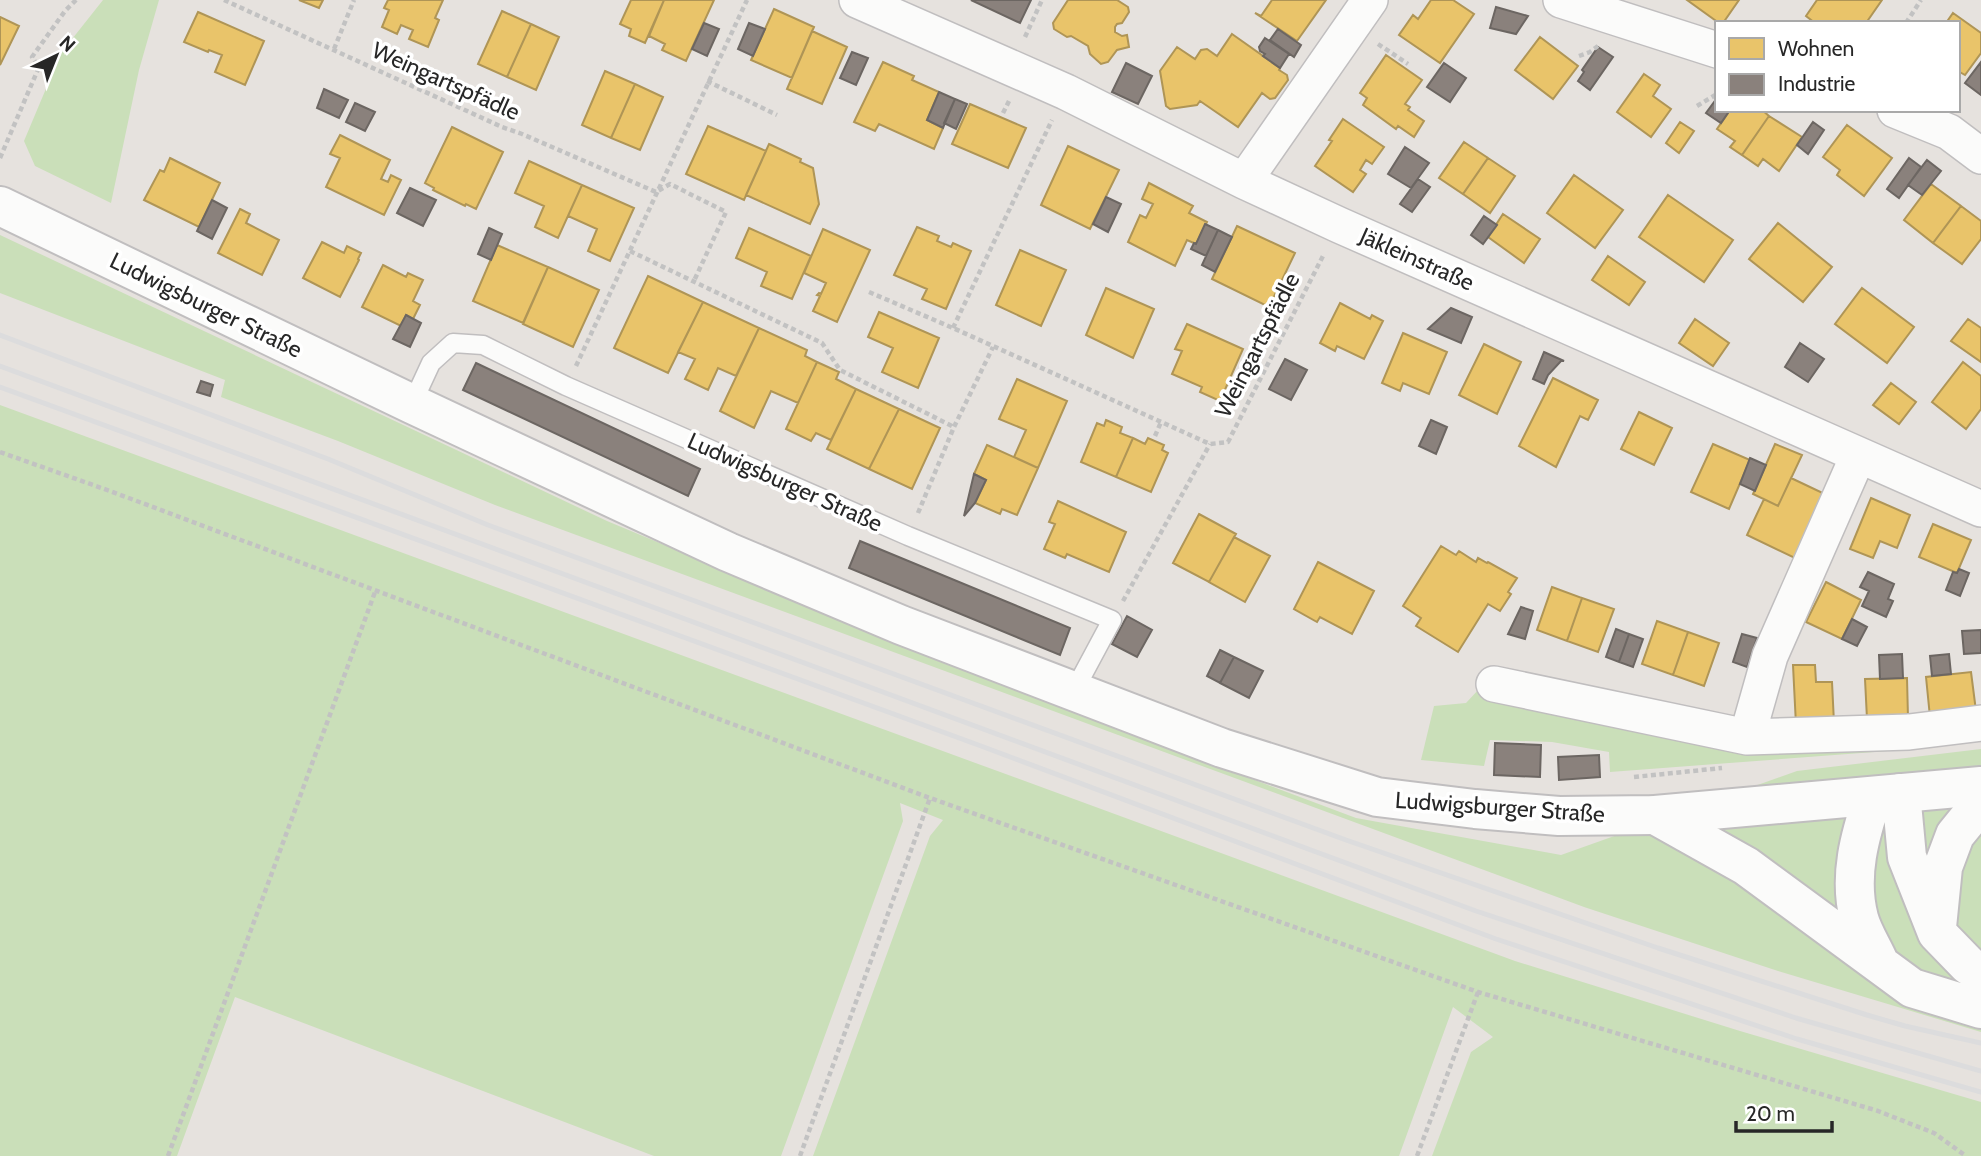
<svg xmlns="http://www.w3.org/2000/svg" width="1981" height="1156" viewBox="0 0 1981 1156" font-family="Cabin,sans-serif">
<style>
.green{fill:#cadfb9}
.homes{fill:#e9c46a;stroke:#af9556;stroke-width:2}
.industry{fill:#8a817c;stroke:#6c6662;stroke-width:2}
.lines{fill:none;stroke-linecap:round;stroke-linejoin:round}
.service-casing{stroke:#c0bebf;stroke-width:21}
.minor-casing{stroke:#c0bebf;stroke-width:38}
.tertiary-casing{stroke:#c0bebf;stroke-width:42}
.secondary-casing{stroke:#c0bebf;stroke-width:42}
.path{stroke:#c2c2c2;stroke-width:4.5;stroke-dasharray:5 3.5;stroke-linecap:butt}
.service{stroke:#fbfbfa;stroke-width:18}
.minor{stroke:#fbfbfa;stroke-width:35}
.tertiary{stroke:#fbfbfa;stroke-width:38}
.secondary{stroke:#fbfbfa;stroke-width:38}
.rail{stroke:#dcdcdd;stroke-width:5}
.labels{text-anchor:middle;stroke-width:7;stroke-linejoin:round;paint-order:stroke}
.street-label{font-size:23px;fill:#272727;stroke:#fff}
</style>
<rect width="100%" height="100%" fill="#e6e2de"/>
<path class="green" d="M103 0H159L139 70 111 203 35 166 24 141 61 53Z
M0 235 607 521 978 676 1356 818 1561 855 1797 771 1981 749V1032L1778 971 1584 907 495 505 338 441 221 397 225 380 0 293Z
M0 405 1515 961 1740 1031 1981 1102V1156H1432L1471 1052 1493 1037 1453 1007 1399 1156H813L930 836 943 820 900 803 903 821 781 1156H654L235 997 177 1156H0Z
M1479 689 1901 750 1610 772 1609 752 1552 742 1490 740 1484 766 1421 760 1434 706 1466 703Z"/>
<path class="homes" d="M299 0H323L319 8Z
M388 0H443L435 18 439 20 428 47 409 39 413 30 401 25 397 34 382 27 389 10 384 8Z
M631 0H664L645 43 629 36 631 29 620 24Z
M664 0H714L686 61 662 50 665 44 649 36Z
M1068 0H1117L1128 7 1129 12 1122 23 1117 24 1115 27V32L1122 36 1127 35 1129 47 1117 50 1108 62 1101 64 1090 54 1088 46 1071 36 1067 37 1054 29 1053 23Z
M1272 0H1326L1297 41 1255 13 1261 16Z
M1431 0H1453L1474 14 1440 63 1399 35 1413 15 1418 19Z
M1687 0H1739L1723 23H1719Z
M1817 0H1882L1866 23H1815L1806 16Z
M774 9 814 27 792 78 751 60Z
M502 11 531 24 507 77 478 64Z
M198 12 264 41 245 85 215 72 222 55 209 50 208 52 184 42Z
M1953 13 1981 33V53L1965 75 1958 71V23H1946Z
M0 17 19 26 0 65Z
M531 24 559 37 536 90 507 77Z
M812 31 847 47 822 104 787 89Z
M1232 34 1280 68 1279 70 1287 75 1288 80 1275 98 1270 99 1262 93 1238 127 1200 101 1197 105 1170 109 1166 106 1160 71 1177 47 1195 59 1201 50 1207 49 1217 56Z
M1540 37 1578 66 1553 99 1515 70Z
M1386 55 1422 80 1405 104 1410 107 1408 110 1424 121 1414 137 1398 126 1396 129 1363 105 1367 98 1360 93Z
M883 62 914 76 912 80 939 92 927 120 943 128 934 149 879 124 875 131 854 122Z
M605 71 635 84 611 138 582 125Z
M1644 74 1660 85 1653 96 1671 109 1651 137 1617 112Z
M635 84 663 97 640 150 611 138Z
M970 104 1026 128 1008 168 952 144Z
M1730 110H1762L1769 116 1742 155 1730 147 1735 141 1717 129Z
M1769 116 1802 137 1779 171 1763 159 1758 166 1742 155Z
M1343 119 1384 147 1372 164 1366 160 1360 170 1366 174 1353 192 1315 166 1332 141 1329 140Z
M1680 122 1694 131 1679 153 1666 143Z
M1847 125 1892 158 1864 196 1837 175 1840 170 1823 157Z
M708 126 766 151 744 200 686 174Z
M452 127 503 152 476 209 466 204 465 206 433 190 434 188 425 183Z
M340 135 390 160 381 179 388 182 391 175 401 180 384 215 326 187 340 158 330 154Z
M1464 142 1488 158 1463 194 1439 178Z
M769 144 801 159 800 162 813 168 819 204 810 224 746 195Z
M1068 146 1119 170 1090 229 1041 205Z
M170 158 220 183 199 227 144 200 160 170 164 172Z
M1488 158 1515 176 1490 213 1463 194Z
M529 161 582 185 558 238 535 227 544 206 515 193Z
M1574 175 1623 210 1595 248 1547 213Z
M1149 183 1193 206 1189 213 1207 222 1196 244 1187 240 1175 266 1128 242 1140 215 1146 218 1153 204 1142 199Z
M1931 184 1961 206 1933 243 1904 220Z
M582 185 634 208 610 261 588 251 597 229 568 216Z
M1668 195 1733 240 1704 282 1639 237Z
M1961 206 1981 221V239L1962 264 1933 243Z
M240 209 250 214 246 223 279 240 262 275 218 253Z
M1503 214 1540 239 1524 263 1488 237Z
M1778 223 1832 267 1803 302 1749 259Z
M1237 226 1295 253 1269 307 1212 279Z
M917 227 939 236 937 241 951 247 953 243 971 251 946 309 922 299 927 289 894 275Z
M749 228 811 256 792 299 761 286 767 272 736 258Z
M823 229 870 250 837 322 813 311 820 296 817 295 819 293 821 294 826 283 804 273Z
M322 242 344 253 347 246 361 253 358 259 359 260 340 297 303 278Z
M497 245 548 267 523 323 473 301Z
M1020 250 1066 270 1041 326 996 305Z
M1608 256 1645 282 1629 305 1592 280Z
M383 265 406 277 408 273 423 280 413 301 420 305 413 319 406 315 401 326 362 307Z
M548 267 599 290 573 347 523 324Z
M648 276 703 302 668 373 614 348Z
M1106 288 1154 309 1133 358 1086 335Z
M1862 288 1914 327 1887 363 1835 324Z
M703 302 759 328 736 376 718 368 708 390 685 379 695 359 678 352Z
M1340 303 1370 319 1372 315 1383 321 1364 359 1337 346 1335 351 1320 343Z
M879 312 939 338 918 388 882 372 893 348 868 337Z
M1695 319 1729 343 1713 366 1679 343Z
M1968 319 1981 328V362L1951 341Z
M1187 324 1243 349 1220 401 1200 392 1202 387 1172 374 1182 351 1175 349Z
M759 328 807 350 805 356 817 362 798 403 771 391 754 428 720 411Z
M1403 333 1447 352 1429 394 1403 383 1400 391 1382 383Z
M1484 344 1521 362 1497 414 1459 395Z
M817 362 839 372 836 379 856 389 831 440 816 433 811 441 786 429Z
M1963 362 1981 376V409L1966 429 1932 402Z
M1553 378 1598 400 1588 420 1580 416 1556 467 1519 446Z
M1017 379 1067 401 1038 468 1014 457 1026 430 999 419Z
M1891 383 1916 402 1899 424 1873 405Z
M856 389 899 409 869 469 827 449Z
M899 409 940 428 912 489 869 469Z
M1639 412 1672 428 1654 465 1621 449Z
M1106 420 1122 427 1120 433 1133 438 1116 477 1081 462 1097 423 1104 426Z
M1133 438 1145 444 1148 438 1164 445 1162 450 1168 453 1151 492 1116 477Z
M1713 444 1750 460 1729 509 1691 492Z
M1775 444 1802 455 1778 506 1753 494Z
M987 445 1038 468 1017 515 1002 509 1000 514 975 503 986 480 974 474Z
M1791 478 1829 496 1799 560 1747 535 1764 499 1778 506Z
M1871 498 1910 515 1897 548 1880 541 1873 558 1850 549Z
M1058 501 1126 532 1109 572 1067 554 1065 558 1044 549 1055 524 1049 522Z
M1199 514 1236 534 1209 582 1173 563Z
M1933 524 1971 540 1957 573 1919 557Z
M1234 537 1270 556 1245 602 1209 582Z
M1441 546 1456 555 1459 551 1476 562 1478 558 1487 563 1488 562 1517 578 1508 592 1511 594 1500 611 1488 604 1458 652 1416 626 1421 618 1403 606Z
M1318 562 1374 591 1352 634 1320 617 1317 622 1294 609Z
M1826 582 1861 600 1842 639 1806 622Z
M1552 587 1582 598 1567 641 1537 630Z
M1582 598 1614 609 1598 652 1567 641Z
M1657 621 1688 632 1673 675 1642 664Z
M1688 632 1719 643 1704 686 1673 675Z
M1793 665H1815L1816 682H1832L1834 723 1796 725Z
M1971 672 1976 711 1930 717 1926 677Z
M1907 678 1908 718 1867 719 1865 679Z"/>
<path class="industry" d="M971 0H1031L1020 23Z
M1496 7 1528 16 1516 34 1490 28Z
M704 23 719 29 707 56 692 49Z
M749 23 765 29 753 56 738 49Z
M1278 29 1301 45 1294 57 1270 40Z
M1265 38 1289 54 1280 68 1263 56 1265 54 1260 51 1259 47Z
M1598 47 1613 57 1590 90 1578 81 1584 72 1582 70Z
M852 52 868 58 856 85 840 78Z
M1981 62V95L1965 83Z
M1126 63 1152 76 1138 104 1112 92Z
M1444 63 1466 78 1450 102 1427 87Z
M324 89 348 100 339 118 317 108Z
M939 92 955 99 943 128 927 120Z
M1717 98V110H1730L1721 123 1706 113Z
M955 99 967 104 956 129 944 123Z
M355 103 375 112 365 131 346 122Z
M1813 122 1824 130 1808 154 1797 145Z
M1405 147 1429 163 1411 188 1388 174Z
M1909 158 1921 167 1899 198 1887 189Z
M1927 160 1941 171 1922 195 1908 185Z
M1418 179 1430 187 1412 212 1400 204Z
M410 188 436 200 423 226 397 213Z
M1106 197 1121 204 1108 232 1093 224Z
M212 200 227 208 212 239 197 231Z
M1484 216 1497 225 1483 244 1471 235Z
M1205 224 1218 230 1206 256 1191 249 1194 243 1196 244Z
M489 228 502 234 491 260 478 254Z
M1218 230 1232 237 1215 272 1202 265Z
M1451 308 1472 317 1461 343 1428 329Z
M406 315 421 323 410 347 393 339Z
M1800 343 1824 359 1808 382 1785 367Z
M1544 352 1564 361H1561L1548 375 1544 384 1533 379Z
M1285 359 1307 370 1291 400 1269 389Z
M476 363 700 469 688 496 463 390Z
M201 381 213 385 210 396 197 392Z
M1431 420 1447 427 1436 454 1419 446Z
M1750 458 1766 465 1755 491 1740 484Z
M974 474 986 480 975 503 964 516Z
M860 541 1070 628 1060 655 849 568Z
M1959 569 1969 573 1960 596 1946 590 1953 572 1957 573Z
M1868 572 1894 584 1888 599 1893 601 1886 617 1862 606 1869 591 1860 587Z
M1521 607 1533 611 1525 639 1508 634Z
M1127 616 1152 630 1137 657 1112 644Z
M1852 619 1867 627 1857 646 1842 639Z
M1616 629 1629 634 1619 662 1606 657Z
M1981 630V653L1964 654 1962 631Z
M1629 634 1643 639 1633 667 1619 662Z
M1742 634 1757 638 1747 667 1733 662Z
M1220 650 1234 657 1220 683 1207 676Z
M1902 654 1903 678 1880 679 1879 655Z
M1949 654 1951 674 1932 676 1930 656Z
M1234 657 1263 671 1249 698 1220 683Z
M1495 743 1541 745 1540 777 1494 775Z
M1599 755 1600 777 1559 780 1558 757Z"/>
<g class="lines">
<defs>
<path id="service" d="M412 404 431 363 453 343 483 345 566 386 908 536 1112 620 1074 691"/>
<path id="minor" d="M857 0 1066 92 1244 181 1339 225 1981 509
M1561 0 1717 50
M1895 110 1949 132 1981 156
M1244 181 1370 0
M1494 684 1747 737 1909 732 1981 723
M1747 737 1770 656 1858 456"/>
<path id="tertiary" d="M1901 793 1907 857 1937 933 1968 965 1981 973
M1873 796C1860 835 1848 876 1859 918 1863 933 1873 948 1879 962
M1655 815 1746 866 1912 988 1981 1009
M1937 927 1943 867 1955 835 1981 803"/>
<path id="secondary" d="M0 206 412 404 728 552 901 625 1222 748 1377 797 1475 809 1559 816 1655 815 1981 786"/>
</defs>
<use href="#service" class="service-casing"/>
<use href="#minor" class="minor-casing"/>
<use href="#tertiary" class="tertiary-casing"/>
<use href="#secondary" class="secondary-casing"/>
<path class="path" d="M224 0 502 127 522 134 656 192 670 184 726 212 693 283
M1906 23 1921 0
M1025 37 1042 0
M1378 44 1408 64
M334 49 354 0
M1579 56 1590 52 1598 46
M707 81 777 115
M1697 106 1717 94
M1003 113 1009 101
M0 158 39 67 32 57 65 11 76 0
M630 251 822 343 840 370 954 427
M869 292 953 328 1210 444 1228 442 1324 254
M953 328 1052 120
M576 366 747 0
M1155 436 1161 422
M0 452 110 491 930 798 1478 992 1878 1111 1934 1133 1966 1156
M918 513 954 427 993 347
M1123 601 1210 444
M1634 777 1722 768
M168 1156 375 592
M800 1156 930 798
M1417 1156 1478 992"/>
<use href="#service" class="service"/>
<use href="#minor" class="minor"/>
<use href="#tertiary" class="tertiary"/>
<use href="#secondary" class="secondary"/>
<path class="rail" d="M0 335 328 459 488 525 1346 840 1658 948 1867 1015 1905 1026 1981 1043
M0 366 1476 911 1796 1018 1981 1071
M0 387 981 746 1496 939 1797 1039 1981 1092"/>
</g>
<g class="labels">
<g class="street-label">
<text transform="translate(446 81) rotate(24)" y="8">Weingartspfädle</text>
<text transform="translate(1417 259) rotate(24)" y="8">Jäkleinstraße</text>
<text transform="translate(206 305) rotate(26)" y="8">Ludwigsburger Straße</text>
<text transform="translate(1257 345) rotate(-63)" y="8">Weingartspfädle</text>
<text transform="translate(785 482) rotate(24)" y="8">Ludwigsburger Straße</text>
<text transform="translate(1500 807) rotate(4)" y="8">Ludwigsburger Straße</text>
</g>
</g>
<rect x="1715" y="21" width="245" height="91" fill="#ffffff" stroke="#a9a9a9" stroke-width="2"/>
<rect x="1729" y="38" width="35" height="21" fill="#e9c46a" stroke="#a9a9a9" stroke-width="2"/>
<text x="1778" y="56" font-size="21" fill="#272727">Wohnen</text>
<rect x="1729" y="74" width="35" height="21" fill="#8a817c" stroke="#a9a9a9" stroke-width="2"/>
<text x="1778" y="91" font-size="21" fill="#272727">Industrie</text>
<g transform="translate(56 56) rotate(43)" stroke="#ffffff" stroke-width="5" paint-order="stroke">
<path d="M0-5L12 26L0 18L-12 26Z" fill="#272727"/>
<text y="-10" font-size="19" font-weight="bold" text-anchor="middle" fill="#272727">N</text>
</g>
<path d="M1736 1121v10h96v-10" fill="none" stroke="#272727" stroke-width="3.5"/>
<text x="1746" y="1121" font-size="21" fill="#272727" stroke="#ffffff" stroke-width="5" paint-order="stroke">20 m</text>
</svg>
